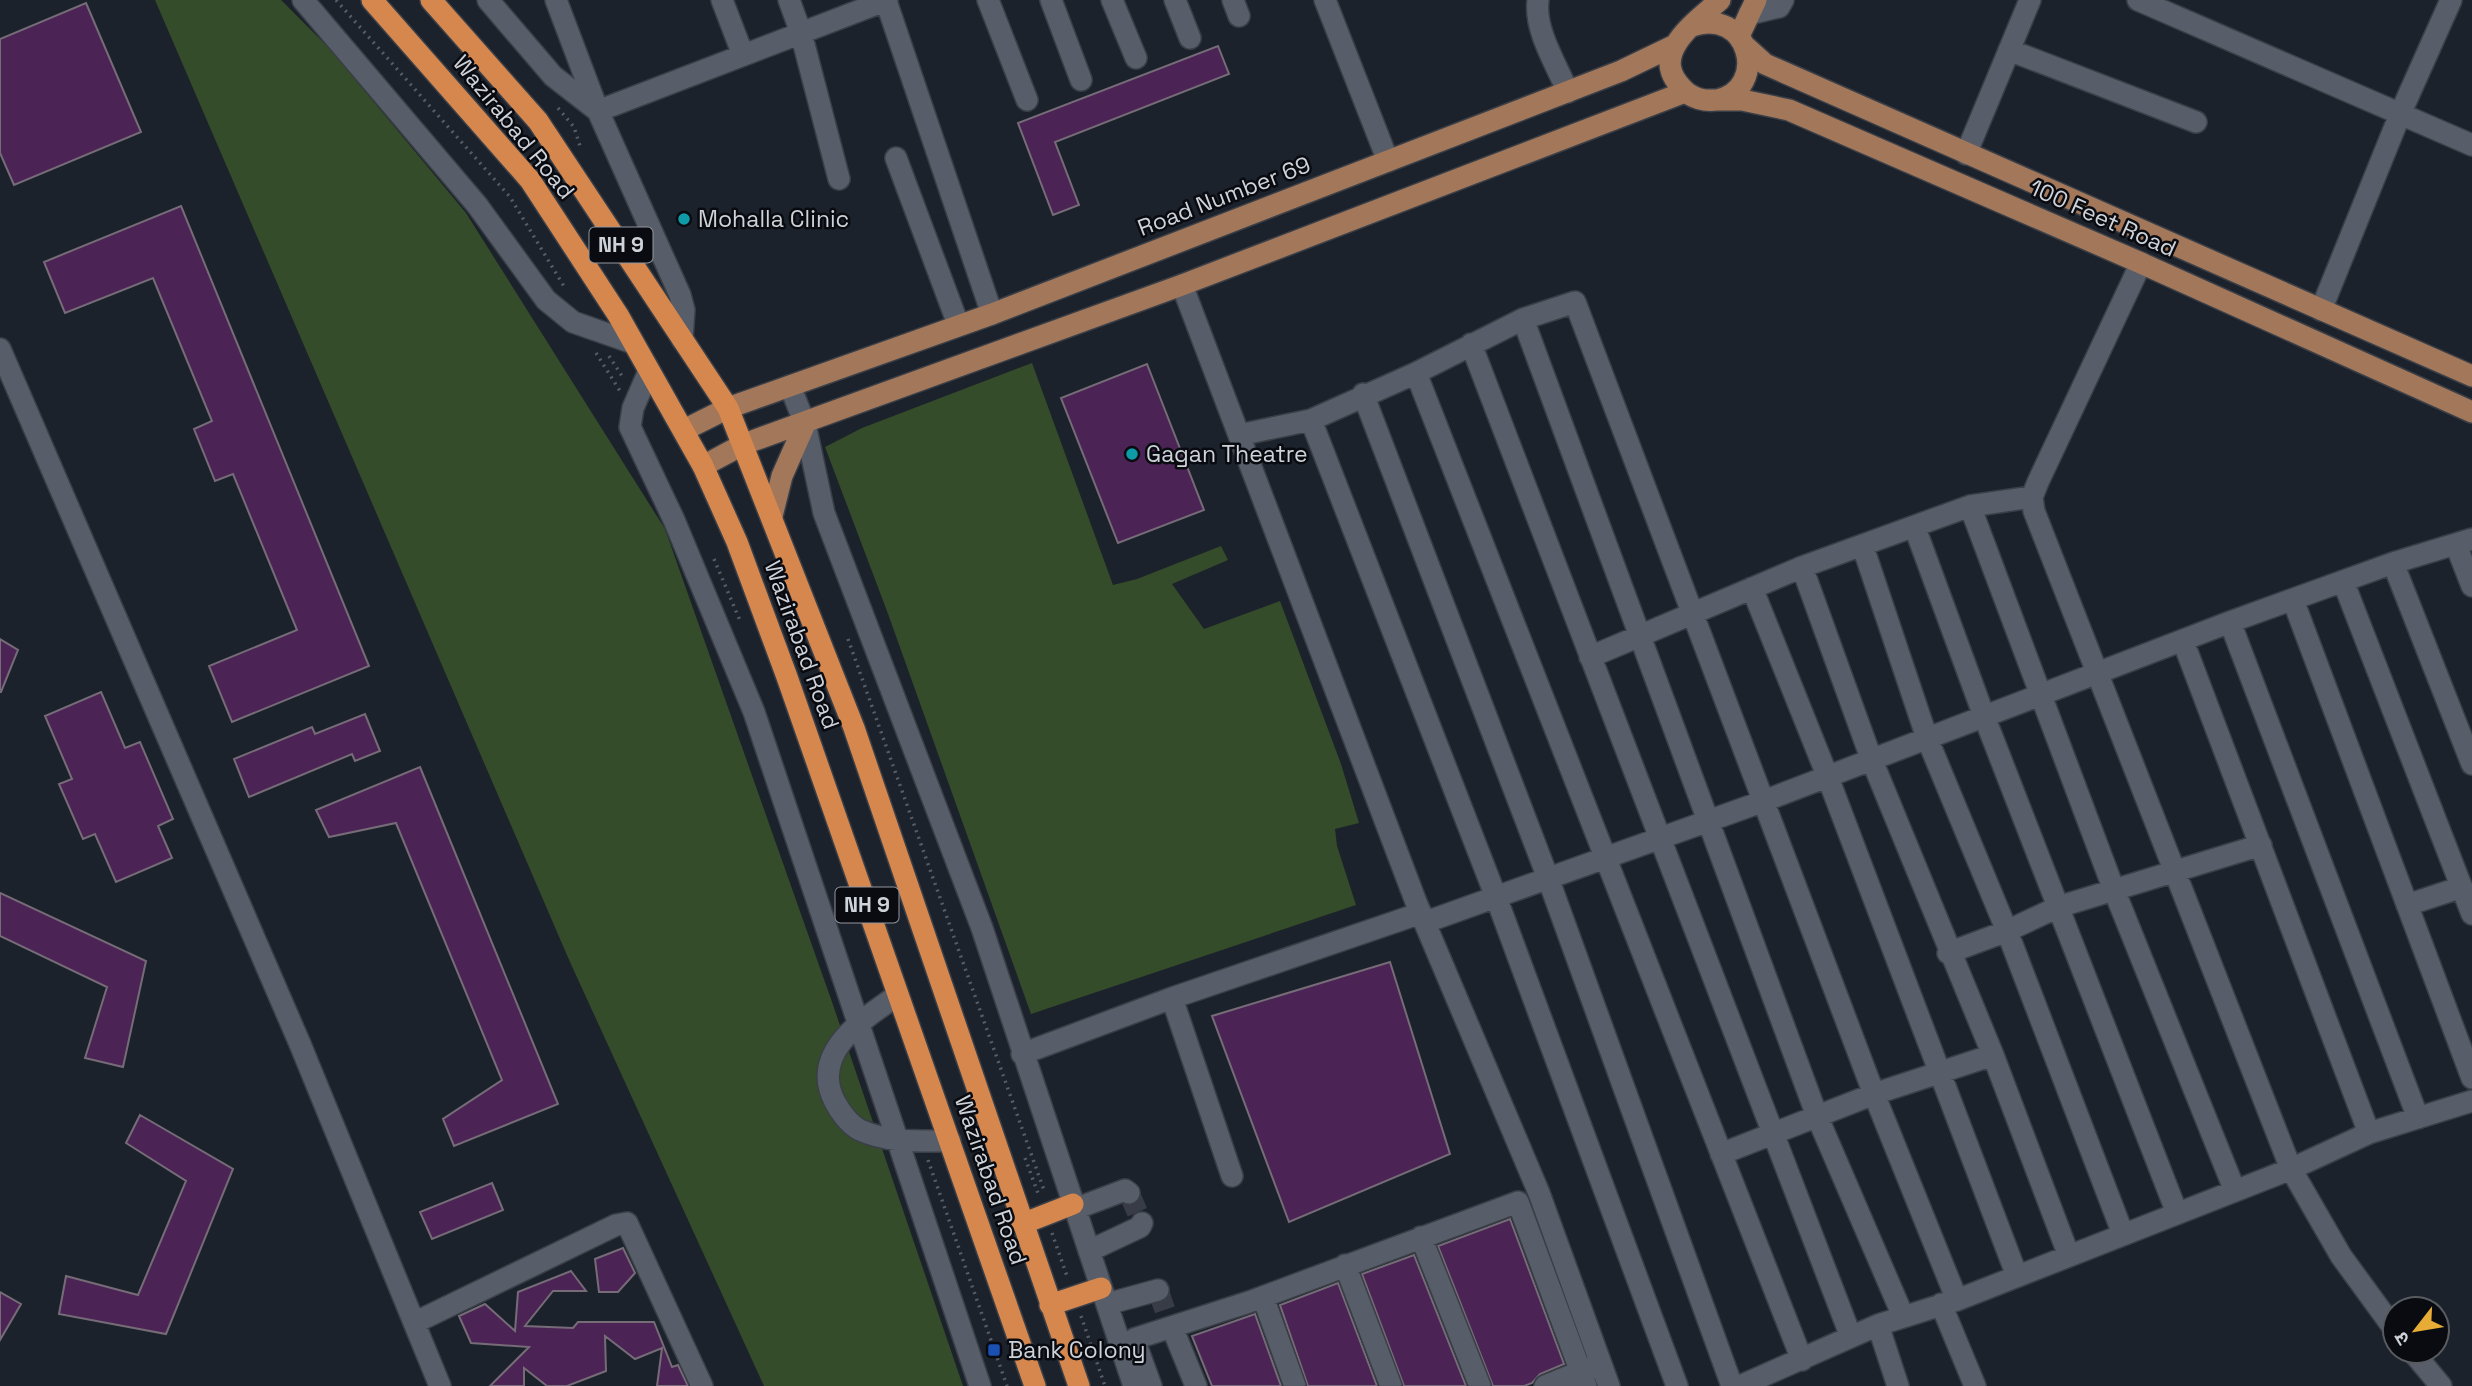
<svg xmlns="http://www.w3.org/2000/svg" width="2472" height="1386" viewBox="0 0 2472 1386" font-family="'Space Grotesk','Noto Sans Devanagari',sans-serif">
<style>
.green{fill:#344c29}
.building{fill:#4b2355;stroke:#756c77;stroke-width:2}
.lines{fill:none;stroke-linecap:round;stroke-linejoin:round}
.minor-tunnel{stroke:#373c46;stroke-width:21;stroke-dasharray:21 10;stroke-linecap:butt}
.minor-casing{stroke:#3a3f47;stroke-width:24}
.major-casing{stroke:#3a3f47;stroke-width:24}
.highway-casing{stroke:#3a3f47;stroke-width:24}
.path{stroke:#575c65;stroke-width:3.5;stroke-dasharray:2 5;stroke-linecap:butt}
.minor{stroke:#575e69;stroke-width:21}
.major{stroke:#a37759;stroke-width:21}
.highway{stroke:#d6874e;stroke-width:21}
.culture-dot{fill:#0f9aa8;stroke:#090b10;stroke-width:2.5}
.transit-dot{fill:#1a4fb4;stroke:#090b10;stroke-width:2.5}
.labels{text-anchor:middle;stroke-width:5;stroke-linejoin:round;paint-order:stroke}
.shield{fill:#090b10;stroke:#93969d;stroke-width:2}
.shield-label{font-size:21px;font-weight:bold;fill:#ced2d9}
.street-label{font-size:23px;fill:#ced2d9;stroke:#090b10}
.poi-label{font-size:23px;fill:#ced2d9;stroke:#090b10;text-anchor:start}
</style>
<rect width="100%" height="100%" fill="#1c222c"/>
<path class="green" d="M155 0H281L329 48 466 213 665 529 832 1002 963 1386H764L570 962Z
M1032 363 1113 585 1137 579 1221 546 1228 560 1172 584 1204 629 1280 601 1341 764 1359 823 1335 829 1337 846 1356 905 1031 1014 887 611 825 447 862 428Z"/>
<path class="building" d="M86 3 141 132 14 185 0 153V39Z
M1218 46 1229 74 1055 142 1079 205 1053 215 1018 123Z
M181 206 369 666 232 722 209 666 297 630 233 474 215 481 194 429 212 421 153 278 65 313 44 262Z
M1147 364 1204 510 1118 543 1061 398Z
M0 639 18 650 1 692H0Z
M101 692 125 748 140 742 173 819 158 826 172 858 116 882 95 834 83 839 59 784 72 779 45 716Z
M365 714 380 751 355 761 352 754 249 797 234 759 312 727 315 734Z
M420 767 558 1104 454 1146 443 1119 502 1080 396 823 329 837 316 810Z
M0 893 146 961 123 1067 85 1058 107 987 0 936Z
M1390 962 1450 1154 1289 1222 1212 1016Z
M140 1115 233 1169 166 1334 59 1314 66 1276 138 1295 186 1181 126 1143Z
M492 1183 503 1210 432 1239 420 1212Z
M1510 1219 1564 1364 1540 1374 1532 1383 1524 1386H1493L1438 1246Z
M623 1248 635 1273 618 1292H599L595 1259Z
M1414 1255 1466 1386H1404L1362 1274Z
M571 1271 586 1291H553L525 1326 573 1328 578 1322H654L672 1367 678 1365 688 1386H657L662 1348 635 1359 605 1336 606 1371 567 1386H547L524 1368V1386H490L529 1347 471 1343 459 1316 485 1304 515 1331 518 1292Z
M1338 1283 1377 1386H1308L1280 1305Z
M0 1292 21 1304 0 1340Z
M1255 1314 1281 1386H1212L1192 1336Z"/>
<g class="lines">
<path class="minor-tunnel" d="M1129 1193 1142 1223
M1158 1290 1166 1313"/>
<defs>
<path id="minor" d="M303 0 477 205 546 300 573 322 633 343
M488 0 553 76 598 111 887 0
M556 0 598 111 680 295 684 310 682 339
M722 0 743 55
M789 0 801 33 839 179
M988 0 1027 100
M1051 0 1081 80
M1112 0 1136 58
M1175 0 1190 38
M1233 0 1239 16
M1325 0 1388 161
M1538 0C1534 30 1556 64 1568 92
M2138 0 2472 145
M886 1 992 314
M1749 14 1779 7 1783 0
M2009 50 2196 122
M1966 154 2030 0
M896 158 958 324
M2141 263 2038 482 2032 497 2034 511 2291 1169 2341 1256 2395 1330
M1182 285 1416 902 1539 1193 1609 1386
M2321 310 2401 112 2451 0
M1523 319 1817 1116 1903 1316
M1471 344 1851 1337
M0 349 300 1044 440 1386
M649 371 633 408 630 427 674 520 754 712 980 1386
M1416 373 1802 1360
M790 386 805 424 824 513 982 928 1134 1386
M1363 394 1548 878 1732 1386
M1311 420 1496 897 1677 1386
M1239 435 1311 420 1416 373 1523 319 1575 302 1874 1094 1957 1300
M1970 506 2114 890 2235 1191
M1915 528 1984 716 2177 1213
M2456 545 2472 586
M1863 547 1927 738 2007 931 2123 1234
M2393 563 2472 764
M1802 567 1871 758 1993 1055 2069 1256
M2343 581 2472 914
M1752 588 1827 775 2017 1276
M2293 600 2472 1078
M2230 622 2418 1118
M2183 641 2369 1133
M1590 657 1802 567 1970 506 2032 497
M2407 905 2462 887
M1426 922 1764 801 2230 622 2393 563 2472 539
M1948 953 2007 931 2058 907 2261 845
M898 995C863 1019 809 1053 835 1102 840 1112 850 1125 860 1130 888 1143 920 1141 950 1141
M1172 998 1232 1176
M1022 1054 1172 998 1421 913
M1721 1154 1874 1094 1993 1055
M1075 1209 1125 1190 1129 1193
M1421 1237 1480 1386
M1089 1251 1140 1227 1142 1223
M1345 1265 1391 1386
M1263 1297 1295 1386
M1107 1304 1158 1290
M1941 1304 1975 1386
M414 1323 616 1225 627 1223 702 1386
M1878 1325 1898 1386
M1172 1327 1196 1386
M2412 1351 2441 1386
M1151 1386 1134 1339 1249 1302 1518 1202 1586 1386
M1545 1386 1592 1367
M1740 1386 1878 1325 1957 1300 2291 1169 2369 1133 2472 1101"/>
<path id="major" d="M1690 27C1750 4 1770 89 1717 100 1705 102 1691 98 1683 89 1647 54 1696 22 1720 0
M1739 36 1756 0
M1745 46 1765 64 2472 376
M1706 100H1742L1789 110 2141 263 2472 412
M684 430 728 408 992 314 1621 71 1673 46
M703 466 744 444 1182 285 1685 92
M772 516 782 476 805 424"/>
<path id="highway" d="M372 0 530 180 618 315 703 466 737 542 787 677 1035 1386
M431 0 538 121 728 408 854 728 1079 1386
M1022 1224 1073 1204
M1050 1305 1101 1288"/>
</defs>
<use href="#minor" class="minor-casing"/>
<use href="#major" class="major-casing"/>
<use href="#highway" class="highway-casing"/>
<path class="path" d="M336 0 510 197 565 288
M558 108 574 127 580 146
M596 353 620 391
M609 356 624 379
M714 559 741 623
M848 639 1045 1193
M1025 1158 1039 1196
M928 1160 1007 1386
M1052 1233 1068 1279
M1081 1316 1105 1386"/>
<use href="#minor" class="minor"/>
<use href="#major" class="major"/>
<use href="#highway" class="highway"/>
</g>
<g class="culture-dot">
<circle cx="684" cy="219" r="7"/>
<circle cx="1132" cy="454" r="7"/>
</g>
<rect class="transit-dot" x="987" y="1343" width="14" height="14" rx="3.5"/>
<g class="labels">
<g class="shield">
<rect x="589.5" y="227.5" width="63" height="35" rx="5"/>
<rect x="835.5" y="887.5" width="63" height="35" rx="5"/>
</g>
<g class="shield-label">
<text x="621" y="252">NH 9</text>
<text x="867" y="912">NH 9</text>
</g>
<g class="street-label">
<text transform="translate(514 127) rotate(51)" y="8">Wazirabad Road</text>
<text transform="translate(1224 196) rotate(-21)" y="8">Road Number 69</text>
<text transform="translate(2103 218) rotate(24)" y="8">100 Feet Road</text>
<text transform="translate(802 645) rotate(70)" y="8">Wazirabad Road</text>
<text transform="translate(991 1180) rotate(71)" y="8">Wazirabad Road</text>
</g>
<g class="poi-label">
<text x="698" y="227">Mohalla Clinic</text>
<text x="1146" y="462">Gagan Theatre</text>
<text x="1008" y="1358">Bank Colony</text>
</g>
</g>
<g transform="translate(2416 1330) rotate(239)"><circle r="33" fill="#090b10" stroke="#585b60" stroke-width="2"/>
<path d="M0-5L12 26L0 18L-12 26Z" fill="#e7ac36"/>
<text y="-10" font-size="19" font-weight="bold" text-anchor="middle" fill="#ced2d9">उ</text>
</g>
</svg>
